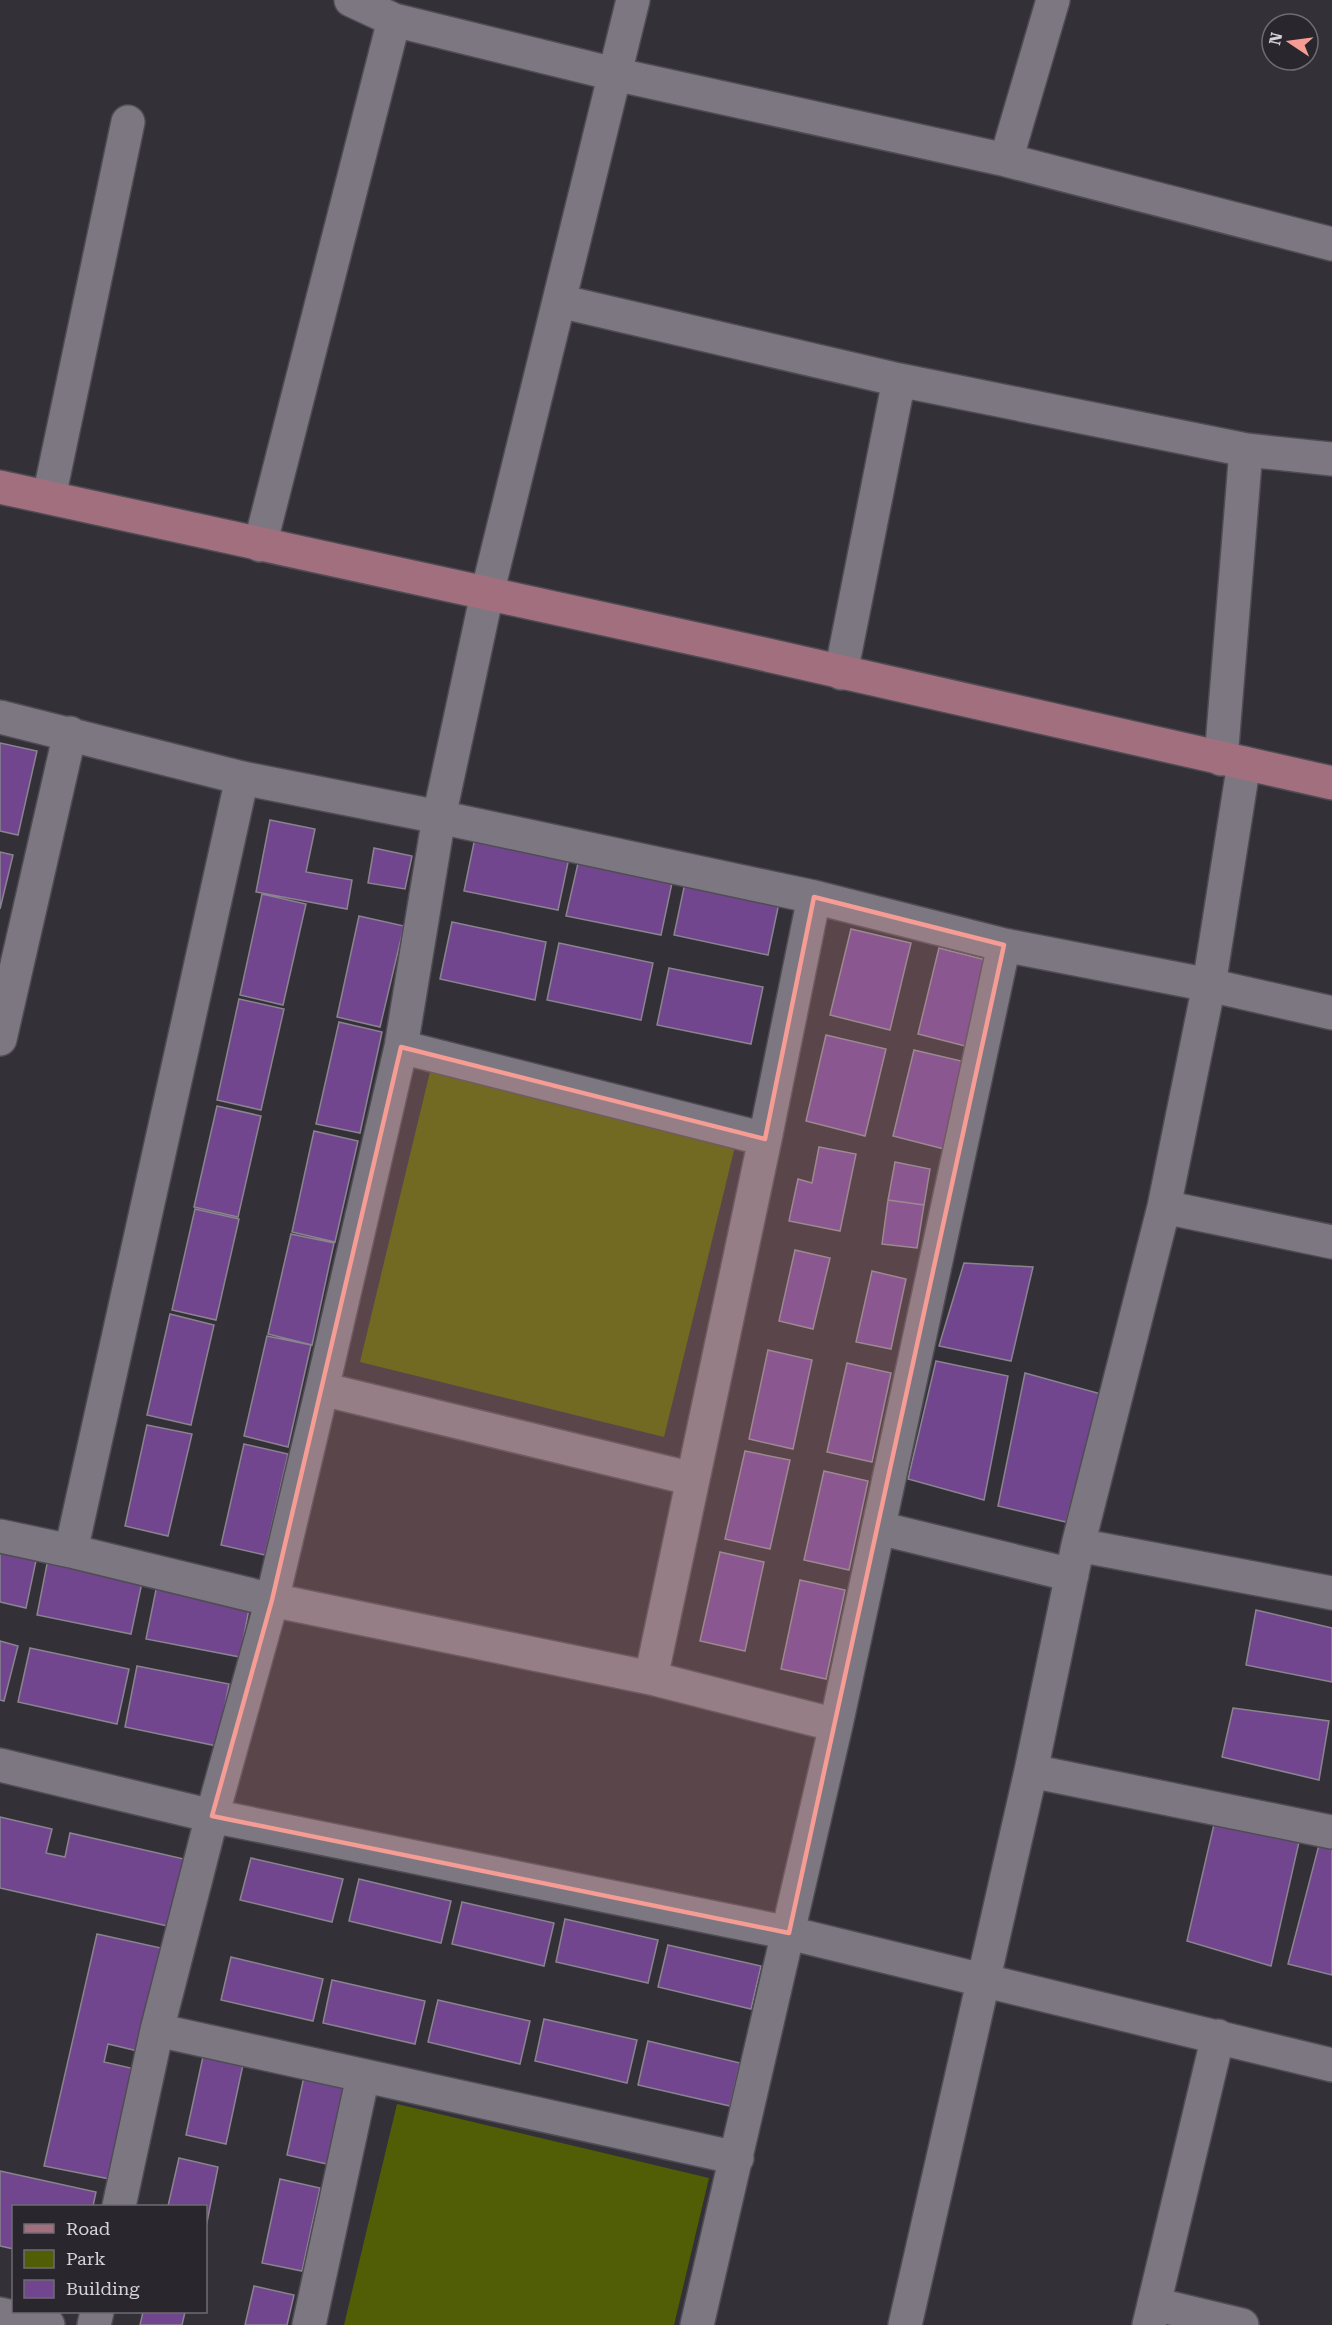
<svg xmlns="http://www.w3.org/2000/svg" width="1332" height="2325" viewBox="0 0 1332 2325" font-family="'Roboto Serif',serif">
<style>
.green{fill:#525e05}
.building{fill:#71468f;stroke:#89848e;stroke-width:1.5}
.lines{fill:none;stroke-linecap:round;stroke-linejoin:round}
.minor-casing{stroke:#504c54;stroke-width:36}
.major-casing{stroke:#504c54;stroke-width:36}
.minor{stroke:#7d7782;stroke-width:33}
.major{stroke:#a26f7f;stroke-width:33}
.marked{fill:#f59c95;fill-opacity:0.2;stroke:#f59c95;stroke-width:4.5;stroke-linejoin:round}
</style>
<rect width="100%" height="100%" fill="#343038"/>
<path class="green" d="M436 1047 741 1122 664 1437 360 1362Z
M397 2104 709 2178 674 2325H344Z"/>
<path class="building" d="M0 743 37 751 18 835 0 831Z
M270 820 315 829 306 872 352 880 347 909 256 892Z
M476 833 570 853 558 910 464 891Z
M374 848 412 856 405 889 368 883Z
M0 852 13 855 0 909Z
M579 859 673 878 661 935 566 916Z
M686 878 780 898 768 955 674 935Z
M262 894 306 904 283 1005 240 995Z
M359 916 404 926 380 1027 337 1017Z
M452 922 546 942 535 1000 440 979Z
M851 929 911 943 890 1030 830 1015Z
M559 943 653 963 641 1020 547 1000Z
M939 948 998 963 977 1049 918 1034Z
M669 968 763 987 751 1044 657 1025Z
M239 999 284 1009 261 1110 217 1100Z
M339 1022 382 1032 360 1133 316 1124Z
M826 1035 886 1049 865 1136 806 1121Z
M914 1050 974 1064 952 1151 893 1136Z
M217 1106 261 1116 238 1217 194 1207Z
M314 1131 358 1141 335 1242 292 1232Z
M819 1147 856 1154 840 1231 789 1221 798 1179 812 1183Z
M895 1162 930 1169 924 1205 888 1200Z
M888 1200 924 1205 917 1248 882 1244Z
M195 1209 239 1219 216 1320 172 1310Z
M291 1234 334 1243 312 1345 268 1334Z
M795 1250 830 1258 813 1329 779 1321Z
M964 1263 1033 1267 1011 1361 939 1346Z
M872 1271 906 1279 891 1349 856 1342Z
M170 1314 214 1325 191 1425 147 1415Z
M267 1336 311 1345 288 1447 244 1436Z
M768 1350 812 1360 793 1449 749 1439Z
M936 1361 1008 1376 984 1500 908 1479Z
M847 1363 891 1373 872 1462 827 1452Z
M1025 1373 1101 1394 1066 1522 998 1506Z
M147 1425 192 1434 168 1536 125 1526Z
M244 1444 288 1454 265 1555 221 1545Z
M745 1451 790 1460 770 1549 725 1539Z
M824 1471 868 1481 849 1570 804 1560Z
M0 1543 38 1551 26 1608 0 1602Z
M720 1552 764 1562 745 1651 700 1641Z
M49 1554 144 1573 131 1634 37 1615Z
M158 1580 251 1598 240 1657 146 1639Z
M800 1580 845 1590 826 1679 781 1669Z
M1256 1610 1332 1628V1682L1246 1665Z
M0 1641 18 1646 4 1701 0 1700Z
M30 1648 129 1669 117 1724 18 1702Z
M137 1666 229 1684 217 1746 125 1727Z
M1233 1708 1329 1721 1319 1780 1222 1757Z
M0 1817 52 1829 46 1853 65 1857 70 1833 184 1859 172 1927 0 1888Z
M1215 1820 1301 1833 1271 1966 1187 1941Z
M1320 1841 1332 1843V1975L1288 1964Z
M251 1858 343 1879 332 1922 240 1900Z
M359 1879 451 1901 441 1943 349 1921Z
M462 1902 554 1923 544 1966 452 1944Z
M565 1919 658 1940 648 1983 556 1962Z
M97 1934 161 1948 138 2051 108 2044 104 2062 135 2069 110 2179 44 2166Z
M668 1945 761 1966 751 2009 658 1987Z
M231 1957 323 1979 313 2021 221 2000Z
M332 1980 425 2001 415 2044 323 2023Z
M438 2000 530 2021 520 2064 428 2042Z
M544 2019 637 2040 627 2083 535 2061Z
M648 2041 740 2063 730 2106 638 2085Z
M204 2052 244 2060 226 2144 186 2135Z
M305 2072 345 2080 327 2164 287 2155Z
M179 2158 218 2167 206 2227V2206H168Z
M0 2171 96 2192 93 2206H14V2249L0 2246Z
M280 2179 320 2188 302 2271 262 2263Z
M254 2286 294 2295 287 2325H245Z
M143 2312H185L182 2325H140Z"/>
<g class="lines">
<defs>
<path id="minor" d="M351 0 394 20 614 74 1006 160 1332 244
M1006 160 1053 0
M559 301 899 380 1246 450 1332 459
M49 497 128 122
M260 545 394 20
M841 673 899 380
M0 717 242 778 439 817 814 897 1004 945 1209 985 1332 1013
M1221 759 1246 450
M0 1039 70 733
M765 1139 814 897
M1164 1207 1332 1242
M322 1389 693 1479 765 1139 401 1047
M879 1528 1072 1575
M0 1536 71 1551 272 1600 651 1678 836 1725
M1078 1545 1332 1593
M71 1551 242 778
M651 1678 693 1479
M0 1765 212 1816 789 1933 1332 2065
M1031 1771 1332 1832
M157 2030 737 2158
M119 2206 157 2030 212 1816 272 1600 322 1389 401 1047 439 817 487 594 633 0
M1154 2304 1242 2325
M0 2314 48 2325
M94 2325 97 2312
M309 2325 363 2076
M697 2325 836 1725 1004 945
M905 2325 1031 1771 1078 1545 1164 1207 1209 985 1244 763
M1149 2325 1218 2036"/>
<path id="major" d="M0 487 719 644 1332 783"/>
</defs>
<use href="#minor" class="minor-casing"/>
<use href="#major" class="major-casing"/>
<use href="#minor" class="minor"/>
<use href="#major" class="major"/>
</g>
<path class="marked" d="M814 897 1004 945 789 1933 212 1816 272 1600 401 1047 765 1139Z"/>
<rect x="12" y="2205" width="195" height="108" fill="#2a262e" stroke="#6e6b72" stroke-width="1.5"/>
<rect x="24" y="2224" width="30" height="9" fill="#a26f7f" stroke="#6e6b72" stroke-width="1.5"/>
<text x="66" y="2235" font-size="18" fill="#d5d2d8">Road</text>
<rect x="24" y="2250" width="30" height="18" fill="#525e05" stroke="#6e6b72" stroke-width="1.5"/>
<text x="66" y="2265" font-size="18" fill="#d5d2d8">Park</text>
<rect x="24" y="2280" width="30" height="18" fill="#71468f" stroke="#6e6b72" stroke-width="1.5"/>
<text x="66" y="2295" font-size="18" fill="#d5d2d8">Building</text>
<g transform="translate(1290 42) rotate(283)"><circle r="28" fill="#2a262e" stroke="#6e6b72" stroke-width="1.5"/>
<path d="M0-4.5L10 22L0 15L-10 22Z" fill="#f59c95"/>
<text y="-9" font-size="16" font-weight="bold" text-anchor="middle" fill="#d5d2d8">N</text>
</g>
</svg>
